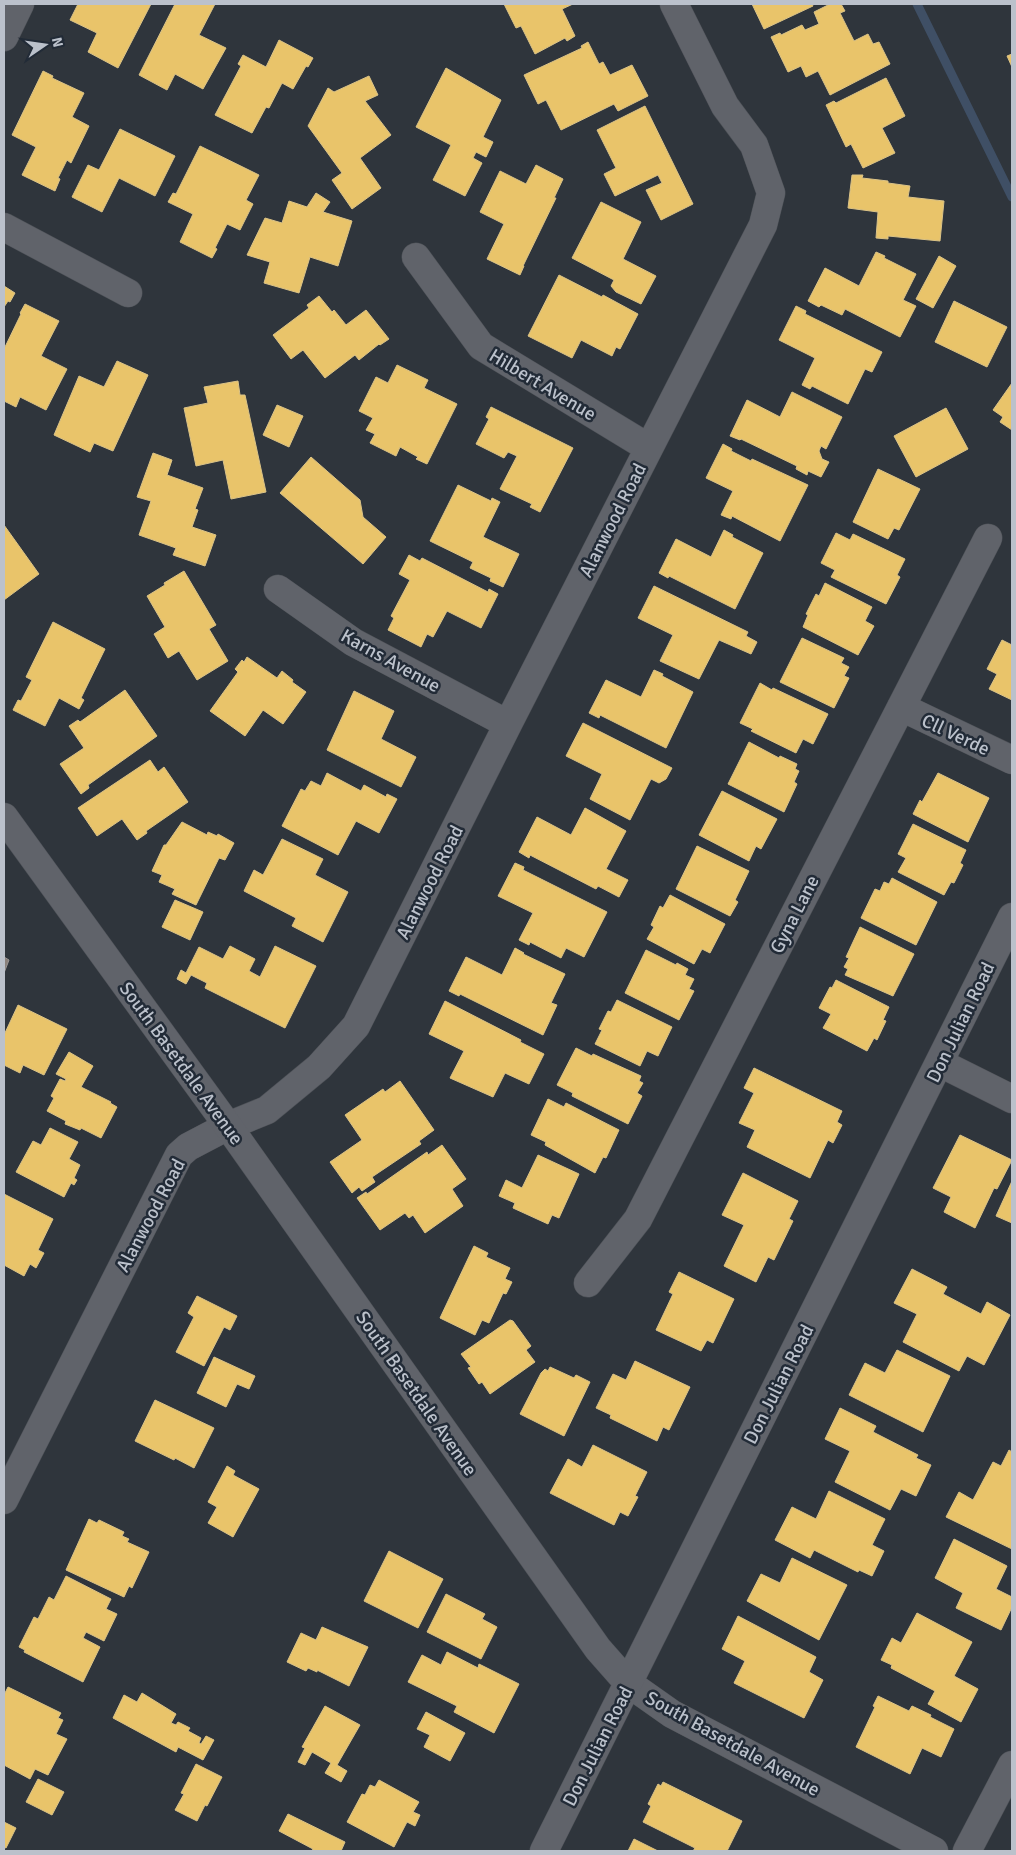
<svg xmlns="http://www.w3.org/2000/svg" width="1016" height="1855" viewBox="0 0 1016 1855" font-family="Signika,sans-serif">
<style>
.homes{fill:#e9c46a;stroke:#dbc387}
.industry{fill:#8a817c;stroke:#999494}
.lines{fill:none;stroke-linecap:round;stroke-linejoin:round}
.stream{stroke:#3f4f65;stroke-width:9}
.minor-casing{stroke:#4d5157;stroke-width:29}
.tertiary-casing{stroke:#4d5157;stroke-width:29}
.minor{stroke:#60636a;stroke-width:28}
.tertiary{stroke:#60636a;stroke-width:28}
.labels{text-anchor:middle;stroke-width:5;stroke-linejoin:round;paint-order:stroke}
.street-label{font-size:19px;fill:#bbc1cb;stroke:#222b37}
</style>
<rect width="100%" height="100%" fill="#2f353c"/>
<path class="homes" d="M78 4H151L118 68 88 52 97 33 70 20Z
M175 4H215L199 35 226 48 203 89 175 74 167 90 139 75Z
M504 4H573L562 9 575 36 567 41 565 38 535 54 521 26 516 28Z
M752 4H812L813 6 764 29Z
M830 4H841L845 11 840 13 854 41 868 34 873 44 879 42 890 64 830 95 818 71 806 77 801 66 788 72 771 37 780 33 781 35 802 25 805 30 819 24 814 12Z
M279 40 313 58 308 67 306 66 293 89 282 83 269 108 266 107 252 133 215 115 241 66 238 64 243 55 266 67Z
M588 42 599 64 603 62 610 75 632 65 648 96 618 111 614 104 561 130 546 100 538 104 524 75 582 48 581 46Z
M1012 54V67L1007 56Z
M446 68 501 100 483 137 493 142 486 157 476 152 473 158 482 163 465 196 433 180 451 145 416 127Z
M43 71 53 76 52 78 84 93 72 117 89 126 71 163 67 160 58 178 60 179 55 191 22 175 36 147 12 135Z
M369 76 378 95 365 101 391 135 360 158 381 188 352 209 332 180 342 173 308 126 328 88 334 92Z
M886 78 905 116 882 128 895 153 863 168 851 144 846 147 826 105 834 101 836 103Z
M645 106 693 204 661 220 646 190 662 183 658 175 615 196 604 174 616 168 597 130Z
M120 129 175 156 155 196 119 178 102 212 72 197 88 165 99 170Z
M200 146 259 175 246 200 253 204 240 230 227 224 215 248 217 249 212 258 180 242 193 214 168 202 173 193 176 194Z
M536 165 563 179 554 198H556L523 266H524L520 275 487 259 504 224 480 212 500 171 526 184Z
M852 175H863L862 178 888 181V183L910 186 908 197 944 201 940 241 888 236V239L876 238 878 212 848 208Z
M316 193 330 202 323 212 352 221 338 266 310 257 299 293 264 283 270 262 247 255 265 218 282 223 289 201 307 207Z
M601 202 641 222 623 259 656 276 641 304 616 292 611 286 614 280 572 258Z
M876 252 885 256 884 258 916 274 903 300 916 306 900 337 845 309 842 315 821 305 819 307 808 301 825 268 859 286Z
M939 256 956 266 933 308 916 299Z
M559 275 602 297 603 295 638 314 620 349 616 347 612 356 581 340 572 358 528 336Z
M4 286 15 293 10 302 8 301 4 307Z
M319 296 332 312 334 310 346 325 366 310 389 339 380 345 379 344 359 360 355 355 325 378 303 350 291 359 273 335 309 308 307 305Z
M954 301 1007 327 987 367 935 342Z
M25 304 59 321 41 356 67 369 46 410 20 397 16 407 4 401V349L21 314 20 313Z
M796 306 806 311 805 314 882 352 872 372 865 369 848 404 812 386 810 389 802 385 815 358 779 340Z
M117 361 148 375 113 451 94 443 90 452 54 435 79 376 104 387Z
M397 365 428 380 424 388 457 404 427 464 416 459 418 457 400 447 396 456 370 443 375 434 366 430 373 418 359 411 376 377 388 383Z
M238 381 240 395H245L266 492 231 499 223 460 196 466 184 408 208 403 204 387Z
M1012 383V430L1000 422 1003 417 993 410Z
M792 392 842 417 826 449 821 446 819 451 822 459 829 462 821 477 808 471 807 475 796 469 797 466 741 439 740 440 730 436 747 400 780 417Z
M277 405 303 416 289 447 263 435Z
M491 407 573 448 540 512 530 507 532 504 500 489 517 456 508 452 504 458 476 444 489 419 486 417Z
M946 408 968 449 916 477 894 436Z
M723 444 732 449 731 451 751 461 752 459 808 485 780 541 732 516 731 519 721 515 733 491 706 478Z
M153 453 172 460 167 475 203 488 195 509 198 510 192 527 216 535 205 566 173 555 176 548 139 535 151 501 137 497Z
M311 457 360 500 363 517 386 537 363 564 280 493Z
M878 469 920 489 899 530 894 528 888 539 853 522Z
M458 485 491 501 492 498 500 502 483 537 519 554 503 587 490 581 491 578 470 568 473 562 430 541Z
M4 525 39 574 4 600Z
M724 530 733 535 732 537 763 553 735 609 669 576 668 578 659 573 676 539 711 557Z
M836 533 850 540 853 534 905 559 897 575 900 577 886 604 831 577 835 570 821 563Z
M409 555 420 561 422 558 488 592 489 589 498 594 481 628 447 611 433 637 427 634 421 647 388 630 394 618 391 616 410 580 399 574Z
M184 571 216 625 209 629 228 661 197 680 179 651 168 658 154 634 165 627 147 596 165 585 164 583Z
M825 583 872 607 865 621 874 626 858 655 803 627 808 615 806 614 816 594 819 596Z
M654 586 748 632 746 636 757 642 751 654 719 640 699 679 660 661 673 635 638 618Z
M53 622 105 649 81 698 84 700 79 709 59 698 45 726 13 710 18 700 21 701 32 680 26 677Z
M802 638 844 658 841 663 849 667 844 676 849 678 834 708 780 682Z
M1002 640 1012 645V700L989 689 997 674 987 669Z
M247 657 277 678 282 671 293 680 292 682 306 692 283 724 263 710 245 736 210 711 238 672 235 669 242 660 244 662Z
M654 670 663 674 662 676 693 692 666 748 600 715 599 718 589 713 606 680 641 697Z
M760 683 772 690 773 688 828 714 813 744 803 739 796 753 751 731 753 729 740 723Z
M125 690 157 736 88 785 89 788 81 794 60 764 84 748 69 726 78 720 80 722Z
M354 691 394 711 381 739 416 757 401 787 327 750Z
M583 723 672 768 666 779 659 783 651 779 630 820 590 799 602 774 566 756Z
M749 742 779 758 780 756 797 764 795 769 799 771 794 782 797 784 784 812 728 784Z
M150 760 158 772 164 767 188 802 146 831 147 833 137 840 122 819 97 836 78 808Z
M327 773 361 791 364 785 386 797 387 794 397 799 379 833 356 821 338 855 282 826 301 789 305 791 311 781 321 786Z
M938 773 989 798 968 842 913 814 920 800 922 802Z
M722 791 777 819 761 849 756 846 749 861 699 835Z
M585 808 626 831 606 869 628 880 619 897 598 886 596 889 530 855 529 858 519 852 537 817 571 835Z
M182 822 207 835 208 832 217 836 218 834 234 843 225 860 219 858 196 905 172 894 175 889 159 882 162 875 152 871 164 845H166Z
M913 824 966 850 960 863 963 865 954 883 951 882 944 895 898 872 906 858 898 854Z
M282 839 323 859 315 875 348 892 323 942 292 926 296 918 244 891 254 870 263 875Z
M697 846 749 871 735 900 738 902 730 916 676 889Z
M515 863 524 867 523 870 607 912 584 957 566 948 561 958 530 942 529 945 519 940 533 913 498 896Z
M892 878 937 902 916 945 861 918 875 889 880 891 884 882 889 884Z
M670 895 725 924 710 953 702 949 694 964 647 939 654 927 651 925 660 906 663 908Z
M175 900 203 912 190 940 162 927Z
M860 927 914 954 893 996 845 975 848 969 844 967 849 958 846 957Z
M230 946 255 959 249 971 260 977 275 946 316 966 285 1028 205 988 207 983 191 975 186 984 177 979 181 970 186 973 199 947 223 959Z
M515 948 524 953 523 954 565 974 551 1003 557 1005 543 1035 460 994 459 996 449 991 466 957 502 975Z
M646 950 676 965 677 963 688 969 685 975 694 979 689 989 694 991 679 1020 625 993Z
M836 980 889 1007 883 1020 886 1021 877 1040 874 1038 867 1051 823 1028 831 1014 819 1008 830 987 832 988Z
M617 1000 672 1027 658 1056 647 1051 640 1066 595 1044 602 1030 599 1029 608 1011 611 1012Z
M445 1001 521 1040 520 1042 544 1054 529 1084 505 1073 493 1097 450 1078 464 1051 429 1034Z
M18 1005 67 1029 44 1075 23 1065 20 1073 4 1065V1035Z
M576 1048 592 1056 593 1054 641 1076 639 1081 643 1083 637 1093 642 1096 628 1124 572 1096 573 1093 557 1085Z
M69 1052 93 1066 81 1087 111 1102 110 1103 117 1107 101 1138 81 1128 80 1130 65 1124 66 1121 47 1111 54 1098 51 1096 60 1079 65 1081 66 1079 56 1074Z
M754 1068 842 1111 837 1122 842 1125 833 1143 828 1140 810 1178 747 1147 755 1130 739 1123 754 1093 744 1088Z
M400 1081 434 1130 419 1141 421 1144 372 1177 375 1182 362 1191 359 1187 352 1193 330 1162 362 1140 345 1115 383 1089 385 1092Z
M548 1099 564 1107 566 1103 619 1130 606 1158 603 1157 595 1173 545 1145 546 1142 531 1135Z
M50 1128 78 1142 69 1159 80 1165 74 1178 77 1180 74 1185 71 1183 64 1197 16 1172 33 1141 41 1145Z
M960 1135 1012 1160 997 1189 994 1188 975 1228 944 1212 951 1197 933 1188Z
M442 1145 466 1179 452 1189 463 1206 425 1233 413 1215 409 1218 405 1213 380 1230 357 1198 366 1192 367 1194 427 1152 428 1155Z
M538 1155 579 1174 559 1218 552 1215 548 1224 513 1208 515 1203 499 1196 506 1180 522 1188Z
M743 1173 798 1201 789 1219 793 1221 774 1260 768 1257 756 1282 724 1266 744 1225 722 1215Z
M1012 1181V1223L996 1216Z
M4 1194 53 1219 38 1250 44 1253 36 1268 30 1264 24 1276 4 1265Z
M474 1246 488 1253 486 1257 510 1268 505 1279 512 1282 506 1294 503 1293 489 1323 482 1320 475 1335 440 1318Z
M912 1269 947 1287 943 1294 981 1314 987 1302 1010 1315 984 1365 967 1356 959 1371 903 1342 917 1314 894 1303Z
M679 1272 734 1299 713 1343 707 1340 701 1351 656 1330 673 1294 669 1292Z
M197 1296 237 1316 230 1330 224 1327 204 1366 176 1352 194 1317 188 1313Z
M510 1320 513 1321 531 1346 526 1350 535 1362 490 1394 482 1382 479 1384 468 1368 471 1367 461 1354Z
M897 1350 950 1376 923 1432 849 1395 865 1363 885 1373Z
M214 1357 255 1376 249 1389 237 1384 226 1407 197 1393Z
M635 1361 690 1387 669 1430 663 1427 657 1441 610 1418 611 1415 596 1408 613 1374 626 1380Z
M550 1367 574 1378 576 1375 590 1382 564 1436 520 1414 541 1373 545 1369 548 1371Z
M155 1400 214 1428 194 1468 175 1458 174 1460 135 1441Z
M840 1408 876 1426 873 1432 918 1455 916 1458 931 1465 916 1496 901 1489 890 1510 835 1482 850 1451 825 1439Z
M593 1445 647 1472 635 1496 638 1497 628 1516 620 1512 614 1525 550 1493 568 1459 582 1467Z
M1009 1450 1012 1452V1549L946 1517 959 1492 973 1500 993 1462 1001 1466Z
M227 1466 235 1471 233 1475 259 1489 233 1537 208 1523 217 1507 208 1502Z
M829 1491 885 1519 872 1545 884 1551 872 1576 859 1570 858 1572 814 1550 810 1558 775 1540 792 1507 816 1519Z
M89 1519 97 1523 99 1520 124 1532 122 1536 129 1539 127 1542 149 1552 132 1588 129 1586 124 1597 66 1570Z
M954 1539 1007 1566 996 1589 1012 1597V1607L1001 1630 956 1608 963 1593 935 1578Z
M389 1551 443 1579 418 1628 364 1601Z
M792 1558 847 1585 819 1640 747 1601 761 1574 780 1583Z
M66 1576 111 1599 106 1609 117 1614 104 1641 86 1632 83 1638 100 1647 83 1682 24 1652 25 1650 19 1647 34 1617 38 1619 49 1597 54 1600Z
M446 1594 485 1614 482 1619 497 1627 481 1659 427 1632Z
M917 1613 972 1642 954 1676 978 1689 961 1722 928 1704 935 1691 891 1668 892 1665 881 1660 892 1638 901 1643Z
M738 1616 816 1657 809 1672 823 1680 804 1718 734 1683 745 1661 722 1649Z
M322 1627 368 1647 349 1686 317 1670V1672L308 1668 306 1671 287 1662 301 1633 316 1640Z
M447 1652 478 1668 479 1664 519 1684 494 1733 454 1712 457 1706 408 1682 422 1655 441 1665Z
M8 1687 61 1713 58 1718 63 1720 56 1734 67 1739 48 1775 35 1769 30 1779 4 1765V1695Z
M142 1693 176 1714 171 1723 176 1725 178 1722 190 1728 188 1731 201 1738 199 1743 201 1744 206 1736 214 1740 203 1760 178 1747 176 1752 113 1718 124 1695 137 1702Z
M878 1696 909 1711 912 1706 931 1715 930 1717 954 1729 941 1757 922 1748 910 1774 856 1747 875 1707 873 1706Z
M325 1706 360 1725 337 1765 347 1771 341 1782 325 1773 331 1763 312 1752 305 1765 298 1762 305 1748 302 1747Z
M426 1712 465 1733 450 1761 424 1747 430 1735 417 1729Z
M196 1764 222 1777 207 1806 205 1805 197 1821 175 1810 184 1794 181 1793Z
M38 1779 64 1792 52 1815 26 1802Z
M379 1780 419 1802 413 1812 420 1815 415 1826 407 1822 394 1847 347 1822 362 1794 365 1795 370 1785 375 1787Z
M663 1782 742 1821 727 1851H693L695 1848 643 1822 651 1806 648 1804 658 1784 661 1786Z
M288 1814 345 1842 341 1851H312L313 1849 279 1831Z
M4 1822 16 1828 6 1848 4 1847Z
M634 1839 658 1851H628Z"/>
<path class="industry" d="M4 957 9 960 4 973Z"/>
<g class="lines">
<path class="stream" d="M917 4 1012 197"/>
<defs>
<path id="minor" d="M4 37 20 4
M4 227 128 293
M416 257 481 346 649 448
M278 589 353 642 508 724
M901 707 1012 760
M940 1063 1012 1099
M588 1283 638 1219 988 538
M4 1500 179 1155 188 1147 228 1126 267 1110 319 1067 356 1026 508 724 763 225 771 193 754 145 725 106 674 4
M628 1683 672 1714 934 1851
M967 1851 1012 1765"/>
<path id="tertiary" d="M4 817 228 1126 598 1649 628 1683
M544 1851 1012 917"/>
</defs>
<use href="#minor" class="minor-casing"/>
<use href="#tertiary" class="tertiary-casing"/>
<use href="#minor" class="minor"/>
<use href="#tertiary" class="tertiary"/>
</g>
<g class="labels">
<g class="street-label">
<text transform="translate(543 384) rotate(31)" y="7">Hilbert Avenue</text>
<text transform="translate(612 520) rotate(-63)" y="7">Alanwood Road</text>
<text transform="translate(391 660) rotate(29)" y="7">Karns Avenue</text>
<text transform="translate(956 734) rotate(25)" y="7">Cll Verde</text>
<text transform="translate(429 882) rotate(-63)" y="7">Alanwood Road</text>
<text transform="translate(794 914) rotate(-63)" y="7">Gyna Lane</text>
<text transform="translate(960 1022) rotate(-64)" y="7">Don Julian Road</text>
<text transform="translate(182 1063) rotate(54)" y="7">South Basetdale Avenue</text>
<text transform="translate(150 1215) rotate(-62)" y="7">Alanwood Road</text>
<text transform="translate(778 1384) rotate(-63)" y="7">Don Julian Road</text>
<text transform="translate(417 1393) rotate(55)" y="7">South Basetdale Avenue</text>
<text transform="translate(733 1743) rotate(29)" y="7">South Basetdale Avenue</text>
<text transform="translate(597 1746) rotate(-63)" y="7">Don Julian Road</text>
</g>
</g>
<rect width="1016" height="1855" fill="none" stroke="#bbc1cb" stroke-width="10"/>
<g transform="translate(45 45) rotate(77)" stroke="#222b37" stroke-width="4" paint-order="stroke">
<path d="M0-4L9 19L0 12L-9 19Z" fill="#bbc1cb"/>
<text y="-8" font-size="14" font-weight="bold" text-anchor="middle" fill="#bbc1cb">N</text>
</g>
</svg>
